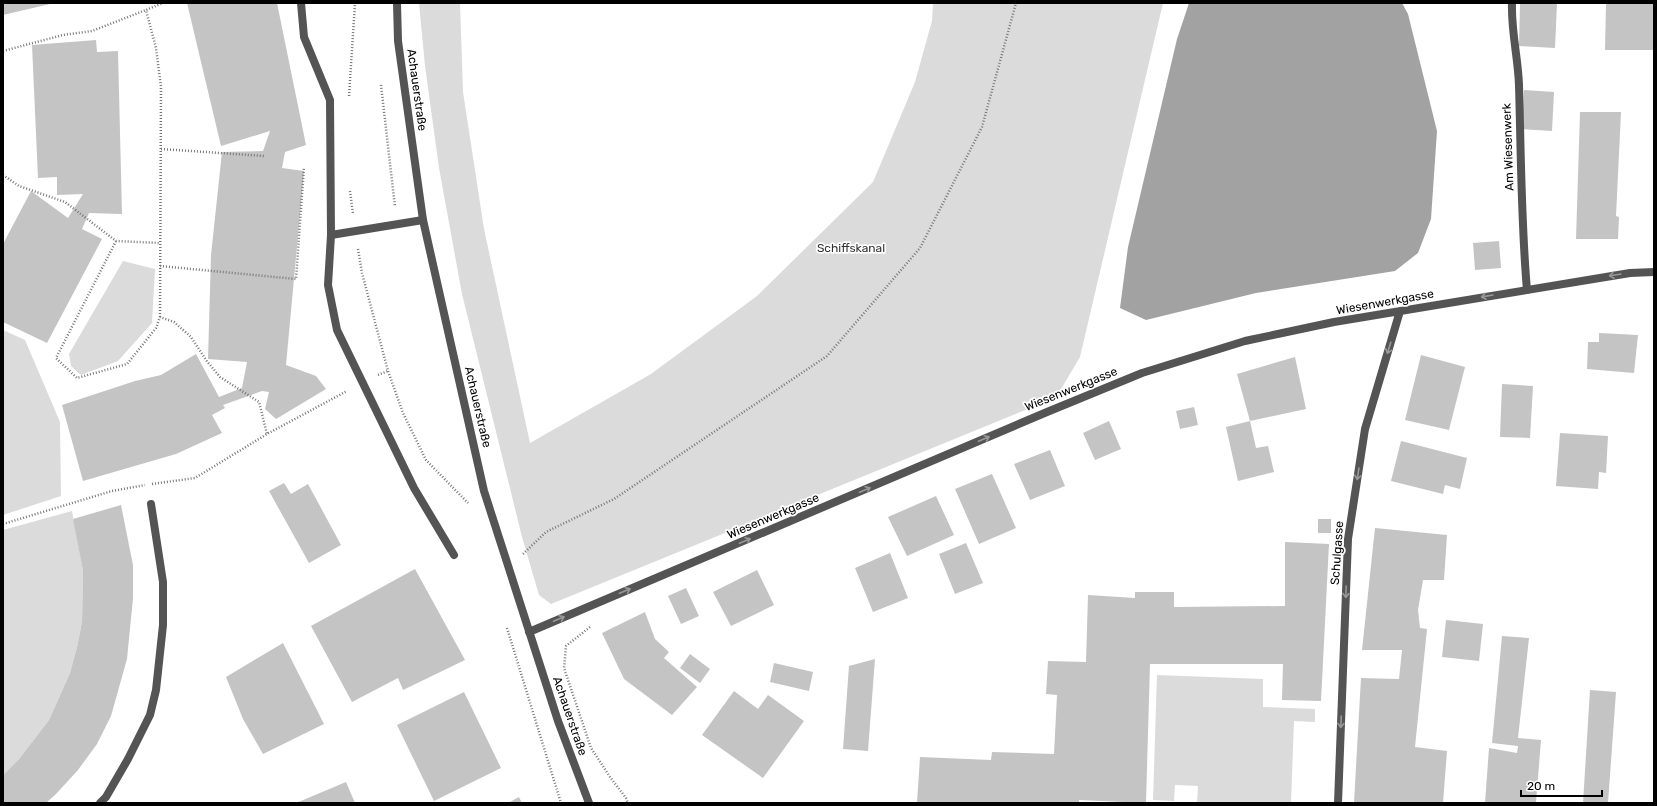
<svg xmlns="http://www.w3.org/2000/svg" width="1657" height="806" viewBox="0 0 1657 806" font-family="Rubik,sans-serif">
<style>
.green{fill:#dbdbdb}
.water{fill:#a2a2a2}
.building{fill:#c4c4c4}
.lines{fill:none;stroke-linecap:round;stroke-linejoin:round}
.path{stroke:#767676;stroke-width:2.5;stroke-dasharray:1 2;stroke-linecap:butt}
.service{stroke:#545454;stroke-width:8}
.minor{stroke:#545454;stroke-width:8}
.tertiary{stroke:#545454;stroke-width:8}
.oneway{stroke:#989898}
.labels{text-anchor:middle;stroke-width:3.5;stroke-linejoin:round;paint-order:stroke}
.street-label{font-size:12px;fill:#000;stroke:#fff}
.park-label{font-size:12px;fill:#323232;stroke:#fff}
</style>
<rect width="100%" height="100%" fill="#fff"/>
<path class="green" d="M419 3H460L463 92 484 229 530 443 651 374 757 296 873 182 915 82 932 21 933 3H1163L1080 357 1061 389 1045 402 551 604 539 595 522 537 462 294 439 168 425 66Z
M123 261 155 269 152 323 118 361 81 375 71 366 69 354Z
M3 330 25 340 60 422 61 496 3 515Z
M72 511 83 571 82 622 77 647 70 673 49 720 19 759 3 775V530Z
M1157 675 1263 679V707L1315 709V722L1294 721 1291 803H1197L1198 786 1175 785 1174 801 1153 800Z"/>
<path class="water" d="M1189 3H1402L1408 14 1437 131 1431 219 1418 253 1395 271 1256 293 1146 320 1120 308 1128 247 1177 39Z"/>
<path class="building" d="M3 3H50V4L3 15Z
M187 3H277L306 145 285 152 282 168 304 171 286 365 316 376 326 389 276 419 265 409 269 392 262 391 223 405 225 408 212 415 222 433 176 454 83 481 62 405 135 381 161 375 196 354 219 397 242 388 247 362 208 359 211 255 222 152 263 151 270 131 221 146Z
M1520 3H1557L1555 48 1519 46Z
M1606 3H1654V50H1605Z
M96 40 97 52 118 51 122 214 89 213 82 229 102 239 47 343 3 322V244L31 191 68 218 83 194 57 195V177L38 178 32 45Z
M1524 90 1554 92 1552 131 1522 129Z
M1580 112H1621L1616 216 1619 217 1618 239H1576Z
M1499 241 1501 268 1475 270 1473 243Z
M1599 333 1638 335 1634 373 1587 369 1588 342H1599Z
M1421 355 1465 367 1449 430 1405 420Z
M1295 357 1306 409 1250 421 1237 374Z
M1502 384 1533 386 1530 438 1500 437Z
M1194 407 1198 425 1180 429 1176 411Z
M1109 421 1121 449 1095 460 1083 433Z
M1250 421 1256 448 1268 446 1274 472 1238 481 1226 427Z
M1560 433 1608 436 1606 473 1599 472 1598 489 1556 486Z
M1401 441 1467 458 1460 489 1445 485 1443 494 1391 481Z
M1050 450 1065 486 1030 500 1014 464Z
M992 474 1016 528 979 544 955 489Z
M284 483 291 494 308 484 341 545 309 563 269 491Z
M936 496 954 535 907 556 888 517Z
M121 505 133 565V598L127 659 111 716 97 744 78 770 56 794 46 803H3V775L19 759 49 720 70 673 77 647 82 622 83 571 73 519Z
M1318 519H1331V533H1318Z
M1375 528 1447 535 1444 580H1423L1418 610 1420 628 1427 629 1415 747 1447 751 1443 803H1354L1361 678 1399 679 1402 650H1362Z
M1285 542 1329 544 1321 701 1282 700 1283 664H1150L1146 803 1079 800V803H917L920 757 991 760 992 752 1054 754 1057 695 1046 694 1048 661 1086 662 1088 595 1135 598V592H1174V607L1285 606Z
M966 543 983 583 955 594 939 554Z
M890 553 908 598 873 612 855 568Z
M415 569 465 660 403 690 398 678 352 702 311 626Z
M757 570 774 605 731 626 713 592Z
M686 588 699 616 681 624 668 596Z
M645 612 655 639 669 652 664 658 697 687 672 715 624 679 602 633Z
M1446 620 1483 624 1479 661 1442 657Z
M1502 636 1529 638 1518 738 1541 740 1536 803H1485L1489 748 1517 753 1518 746 1492 743Z
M283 643 324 724 263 754 243 719 226 677Z
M690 654 710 669 700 683 680 668Z
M875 659 868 751 843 749 849 666Z
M774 663 813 672 809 691 770 682Z
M1590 690 1616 692 1608 803H1583Z
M734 691 758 709 768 695 804 721 763 778 702 735Z
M464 692 501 768 434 801 397 725Z
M346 782 355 803H296Z
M519 797 522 803H508Z"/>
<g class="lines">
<path class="path" d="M3 51 63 35 92 31 146 10
M381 85 395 207
M349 96 355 3
M161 149 264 156
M3 175 19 186 65 202 116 241 160 243
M350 191 353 214
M116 241 56 358 77 378 127 364 156 328 160 317 174 322 191 337 206 360 220 377 259 402 267 434
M358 249 362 273 388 371 403 413 426 460 468 503
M160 266 296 279 304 167
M160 317 161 87 156 48 146 10 163 3
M378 375 388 371
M152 484 195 478 267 434 347 391
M3 524 112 491 145 485
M523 554 546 532 614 499 827 356 920 248 982 127 1016 3
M590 627 566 646 564 668 591 748 610 777 626 798 628 803
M507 628 561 803"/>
<path class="service" d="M301 3 304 37 330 100 331 235 328 285 337 330 414 488 454 555
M1512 3C1511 31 1518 57 1519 85 1521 153 1521 222 1527 290
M331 235 423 220"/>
<path class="minor" d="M529 632 1047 412 1142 373 1245 341 1334 322 1630 273 1654 272
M100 803 106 797 128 759 150 715 156 690 163 625V582L151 504
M1338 803 1348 539 1365 429 1400 311"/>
<path class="tertiary" d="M397 3 398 41 423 220 484 491 558 721 589 803"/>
</g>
<defs><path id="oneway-shaft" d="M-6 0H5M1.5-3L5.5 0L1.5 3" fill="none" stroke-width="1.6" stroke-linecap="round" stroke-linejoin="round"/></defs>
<g class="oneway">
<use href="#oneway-shaft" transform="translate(1615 275) rotate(171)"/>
<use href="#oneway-shaft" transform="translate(1487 296) rotate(170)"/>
<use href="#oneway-shaft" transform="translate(1389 348) rotate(107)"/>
<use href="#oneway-shaft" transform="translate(984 439) rotate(-23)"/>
<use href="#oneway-shaft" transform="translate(1358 474) rotate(99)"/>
<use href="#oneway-shaft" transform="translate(865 490) rotate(-23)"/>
<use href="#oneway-shaft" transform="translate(745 541) rotate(-23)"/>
<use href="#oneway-shaft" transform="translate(625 591) rotate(-23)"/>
<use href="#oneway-shaft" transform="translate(1346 592) rotate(92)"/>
<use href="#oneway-shaft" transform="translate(559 619) rotate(-23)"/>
<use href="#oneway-shaft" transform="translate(1341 722) rotate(92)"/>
</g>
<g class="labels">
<g class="street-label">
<text transform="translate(417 90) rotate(82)" y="4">Achauerstraße</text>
<text transform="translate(1508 147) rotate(-92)" y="4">Am Wiesenwerk</text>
<text transform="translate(1385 302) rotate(-10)" y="4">Wiesenwerkgasse</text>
<text transform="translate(1071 389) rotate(-22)" y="4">Wiesenwerkgasse</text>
<text transform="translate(478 407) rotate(77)" y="4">Achauerstraße</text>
<text transform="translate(773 516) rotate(-23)" y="4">Wiesenwerkgasse</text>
<text transform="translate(1337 553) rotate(-86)" y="4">Schulgasse</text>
<text transform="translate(570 716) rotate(71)" y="4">Achauerstraße</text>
</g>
<g class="park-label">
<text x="851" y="252">Schiffskanal</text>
</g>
</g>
<rect width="1657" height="806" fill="none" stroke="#000000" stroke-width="8"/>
<path d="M1521 790v6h81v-6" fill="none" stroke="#000000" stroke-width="2"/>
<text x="1527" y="790" font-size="12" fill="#000000" stroke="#ffffff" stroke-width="3" paint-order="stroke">20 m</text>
</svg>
